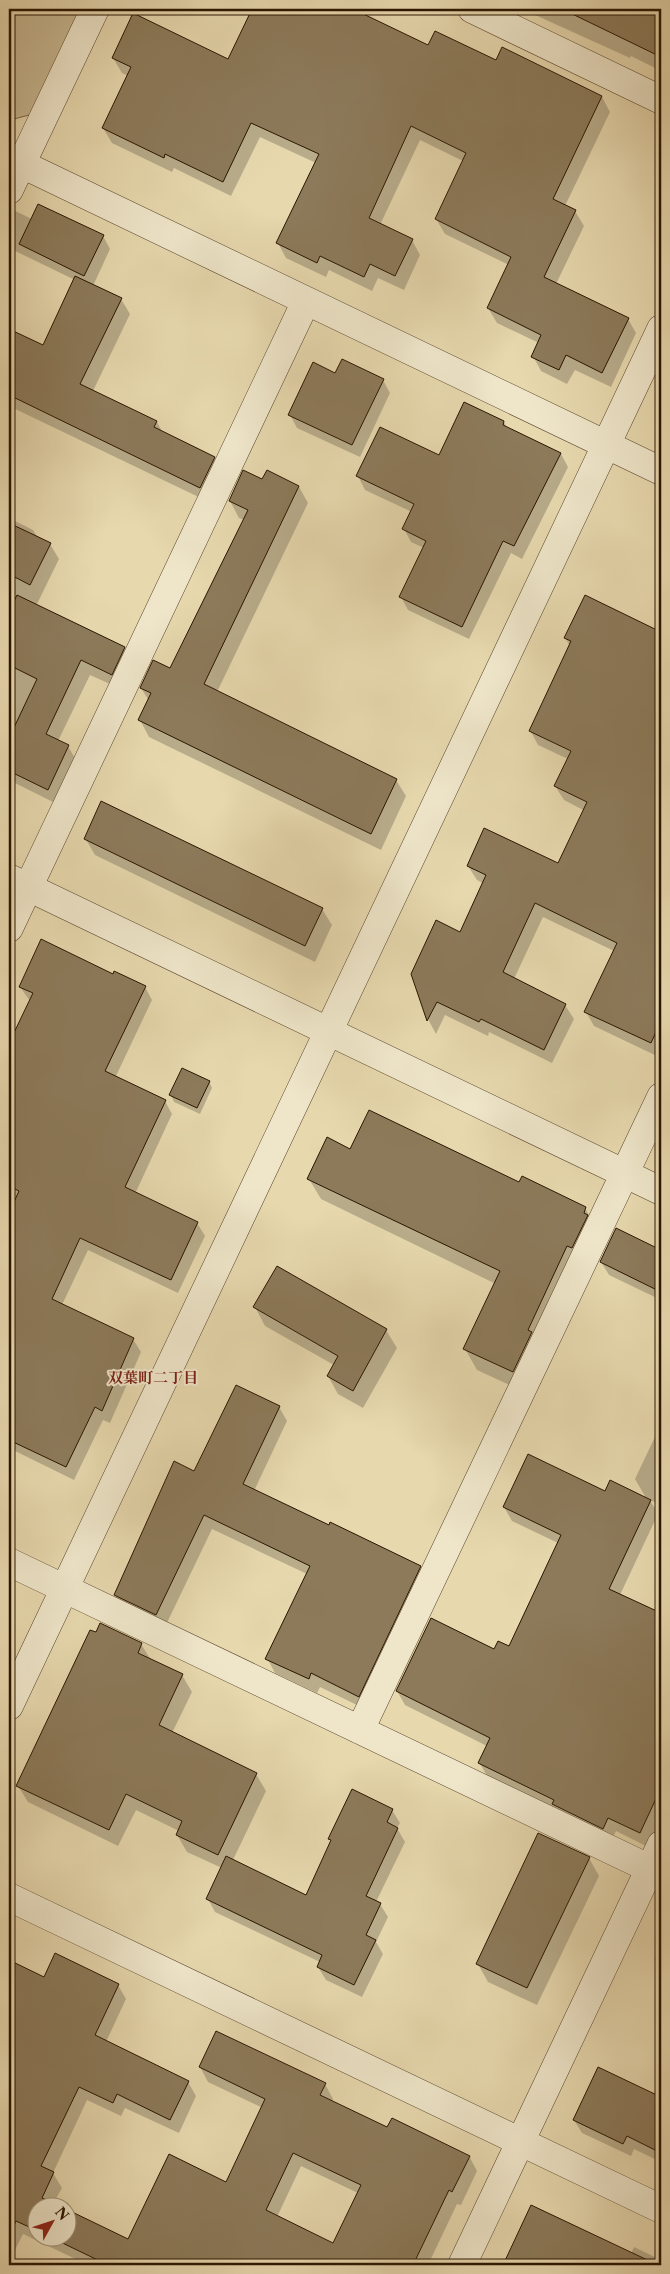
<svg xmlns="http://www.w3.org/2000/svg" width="670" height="2274" viewBox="0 0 670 2274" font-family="'Libre Caslon Text','Noto Serif JP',serif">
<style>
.green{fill:#c7b790;stroke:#786648}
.shadow{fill:#0003;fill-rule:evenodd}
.building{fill:#8c7a5a;stroke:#2a1500;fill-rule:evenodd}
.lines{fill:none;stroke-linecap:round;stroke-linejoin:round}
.minor-casing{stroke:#59462c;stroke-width:29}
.minor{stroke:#efe6ca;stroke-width:28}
.labels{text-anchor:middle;stroke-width:4;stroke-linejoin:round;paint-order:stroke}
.neighbourhood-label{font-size:15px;font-weight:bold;fill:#7a1f14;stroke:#efe6ca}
</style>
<rect width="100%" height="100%" fill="#e7d8ae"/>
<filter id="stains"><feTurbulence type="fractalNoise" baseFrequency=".004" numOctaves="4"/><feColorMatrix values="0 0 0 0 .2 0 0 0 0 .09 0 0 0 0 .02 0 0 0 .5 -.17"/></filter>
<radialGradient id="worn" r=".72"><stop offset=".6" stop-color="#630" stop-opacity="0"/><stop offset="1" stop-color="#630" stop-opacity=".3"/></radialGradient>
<path class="green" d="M9 9H83L33 114 10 120Z"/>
<path class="shadow" d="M253 9H350L428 46 496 61 602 97 610 112 565 206 575 211 584 226 556 284 628 319 636 333 611 387 575 370 567 384 541 371 533 356 539 343 497 323 488 308 509 265 445 234 436 219 463 161 420 140 380 225 412 240 420 255 404 290 378 278 372 291 329 270 326 277 286 258 278 243 316 163 260 137 231 196 174 168 172 172 112 143 103 128 128 76 122 73 113 58 229 60Z
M522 9H661V71L631 56 630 58Z
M9 208 32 219 103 236 110 249 93 286 121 299 130 314 93 391 157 422 163 433 214 458 223 473 209 502 9 406V330L43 347 75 280 9 248Z
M383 380 390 393 360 457 297 428 290 415Z
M504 422 507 428 561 454 568 467 522 559 511 553 469 639 408 610 401 597 424 548 411 542 404 529 412 512 365 490 358 476 439 456Z
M263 481 299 487 308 503 217 692 396 780 406 796 381 850 149 737 140 720 149 701 141 688 171 670 244 520 239 518 230 501Z
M9 518 33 530 38 538 50 544 59 559 36 606 124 648 133 663 121 689 90 675 58 741 68 746 77 762 57 804 9 780Z
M585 597 661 634V839L633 899 661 913V1052L659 1057 594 1026 586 1012 614 951 543 917 514 979 565 1005 574 1019 552 1063 489 1032 488 1036 445 1015 436 1034 429 1021 412 974 460 933 484 884 477 880 468 866 559 865 585 811 564 800 555 786 568 759 538 745 530 730 570 646 565 638Z
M85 838 322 909 332 925 315 962 95 855Z
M113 975 145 987 152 1000 115 1078 165 1101 172 1114 135 1194 197 1223 205 1236 178 1293 88 1250 62 1305 133 1339 141 1352 110 1423 103 1420 74 1480 9 1448V1407L18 1388 9 1384V1044L30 1001 20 987Z
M209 1081 212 1088 200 1114 174 1102 171 1095Z
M350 1150 520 1184 585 1208 597 1229 525 1392 477 1370 465 1349 496 1284 321 1199 309 1179Z
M616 1230 661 1252V1300L609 1275 601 1262Z
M277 1268 386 1330 397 1348 363 1408 338 1394 328 1376 334 1365 265 1326 255 1307Z
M661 1347V1370L655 1360Z
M279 1407 287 1421 254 1491 420 1567 428 1581 367 1710 320 1687 317 1693 275 1673 267 1658 307 1574 212 1529 164 1629 123 1609 115 1595 194 1473Z
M661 1424V1505L650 1500 658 1514 620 1595 661 1615V1818L648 1847 616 1831 611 1842 487 1776 479 1762 487 1746 405 1705 397 1691 494 1650 509 1648 558 1543 512 1521 504 1507 606 1492 646 1498 635 1479Z
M141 1644 151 1660 182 1675 192 1692 172 1733 256 1774 266 1791 233 1860 307 1896 332 1842 330 1839 392 1810 400 1823 397 1828 405 1842 376 1902 380 1904 388 1917 376 1942 383 1954 362 1997 326 1980 318 1967 320 1962 215 1912 208 1899 222 1868 187 1852 177 1835 179 1831 136 1810 118 1846 28 1802 18 1786Z
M589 1858 599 1876 537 2005 488 1982 478 1964Z
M661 1944V1971L654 1959Z
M9 1961 44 1978 118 1985 126 1999 106 2042 188 2082 196 2096 179 2133 125 2108 121 2116 87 2100 53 2173 62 2188 53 2204 57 2206H38V2236H68V2211L129 2241 227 2183 263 2108 208 2082 200 2067 325 2084 333 2099 332 2102 388 2129 469 2156 477 2171 461 2205 457 2204 428 2265H88L23 2234 14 2252 9 2250ZM301 2166 358 2193 333 2244 277 2217Z
M599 2069 661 2099V2162L634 2149 631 2156 582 2133 574 2120Z
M532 2207 631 2254 634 2247 661 2260V2265H504Z"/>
<path class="building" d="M252 9H353L428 45 435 31 496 60 502 47 602 96 553 199 576 210 544 277 629 318 602 373 566 355 559 370 531 357 541 335 487 308 511 257 435 219 466 153 411 126 369 218 413 239 395 276 370 264 364 277 320 256 317 263 276 243 319 154 251 123 223 182 165 154 164 158 102 128 131 67 112 58 133 13 228 59Z
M562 9H661V57Z
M38 204 104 235 84 276 19 244Z
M75 276 122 298 80 384 157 421 154 427 215 457 200 488 9 395V329L43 345Z
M342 359 384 379 352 445 288 415 313 362 335 373Z
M464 402 504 421 503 425 561 453 514 546 503 541 462 627 399 597 426 541 402 529 414 504 356 476 380 427 439 455Z
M243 470 262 479 267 470 299 486 204 684 397 779 371 834 138 720 151 693 140 688 153 660 170 668 248 510 229 501Z
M9 523 51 543 30 585 9 574Z
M17 595 125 647 112 675 81 660 46 734 69 745 48 790 9 771V738L37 679 9 665V611Z
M585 595 661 632V1021L651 1043 584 1012 617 943 535 903 503 972 566 1004 544 1050 481 1019 479 1022 437 1002 427 1021 411 974 436 920 460 932 486 875 467 866 484 828 558 863 587 802 554 786 571 751 529 731 571 641 564 638Z
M101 801 323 908 305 946 84 839Z
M41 939 113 974 114 971 146 986 105 1071 166 1100 125 1187 198 1222 171 1280 80 1238 52 1299 134 1338 102 1411 95 1407 66 1467 9 1440V1213L19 1191 9 1186V1043L33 993 19 987Z
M182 1068 210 1081 197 1108 169 1095Z
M369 1110 519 1182 522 1176 586 1207 584 1213 588 1215 572 1248 567 1246 528 1330 532 1332 513 1372 463 1349 500 1271 307 1179 327 1137 350 1149Z
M616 1228 661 1250V1292L600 1262Z
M277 1266 387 1329 353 1391 327 1376 338 1356 253 1307Z
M236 1385 280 1406 243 1484 329 1525 330 1522 421 1566 359 1697 311 1673 309 1679 265 1659 310 1566 204 1515 156 1615 114 1595 174 1461 194 1471Z
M528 1454 605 1491 610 1480 651 1500 609 1589 661 1613V1788L640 1833 608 1818 603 1829 552 1804 554 1800 478 1763 490 1738 396 1691 431 1618 494 1649 498 1641 509 1646 561 1535 503 1507Z
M100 1623 142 1643 138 1653 183 1674 159 1725 257 1773 218 1855 176 1835 182 1821 126 1794 109 1830 16 1786 90 1630 96 1632Z
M352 1789 393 1809 387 1822 398 1828 366 1896 381 1903 366 1935 376 1940 354 1985 317 1967 322 1955 206 1899 226 1856 306 1895 331 1840 328 1839Z
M538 1833 590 1857 527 1988 476 1964Z
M55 1953 119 1984 95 2035 189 2081 170 2120 117 2094 113 2103 79 2087 41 2166 54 2172 42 2198 60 2206H38V2231L16 2221 9 2235V1960L44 1977Z
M216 2031 326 2083 320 2095 387 2127 392 2118 470 2156 452 2192 449 2190 413 2265H108L48 2236H68V2210L128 2239 169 2154 226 2182 265 2099 199 2067ZM293 2153 361 2185 333 2243 266 2210Z
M598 2067 661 2097V2153L627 2136 623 2144 573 2120Z
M531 2205 658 2265H503Z"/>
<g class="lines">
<defs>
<path id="minor" d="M472 9 661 100
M9 158 661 471
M9 190 95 9
M9 878 661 1191
M9 928 306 301
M9 1562 661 1874
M9 1706 661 329
M360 1730 661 1097
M9 1897 661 2209
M462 2265 661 1845"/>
</defs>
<use href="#minor" class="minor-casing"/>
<use href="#minor" class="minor"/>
</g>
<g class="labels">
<g class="neighbourhood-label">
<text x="153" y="1383">双葉町二丁目</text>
</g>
</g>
<rect width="670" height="2274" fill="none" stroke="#e7d8ae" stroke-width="30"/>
<rect x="10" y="10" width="650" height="2254" fill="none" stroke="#2a1500" stroke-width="2.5"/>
<rect x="15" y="15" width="640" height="2244" fill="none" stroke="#2a1500"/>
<g transform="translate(52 2222) rotate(50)"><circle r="24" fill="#efe6ca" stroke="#a09279"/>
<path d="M0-4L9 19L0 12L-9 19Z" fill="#8f2418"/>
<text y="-8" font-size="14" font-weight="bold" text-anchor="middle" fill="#2a1500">N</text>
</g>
<rect width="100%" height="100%" filter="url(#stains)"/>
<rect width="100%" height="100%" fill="url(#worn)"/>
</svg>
